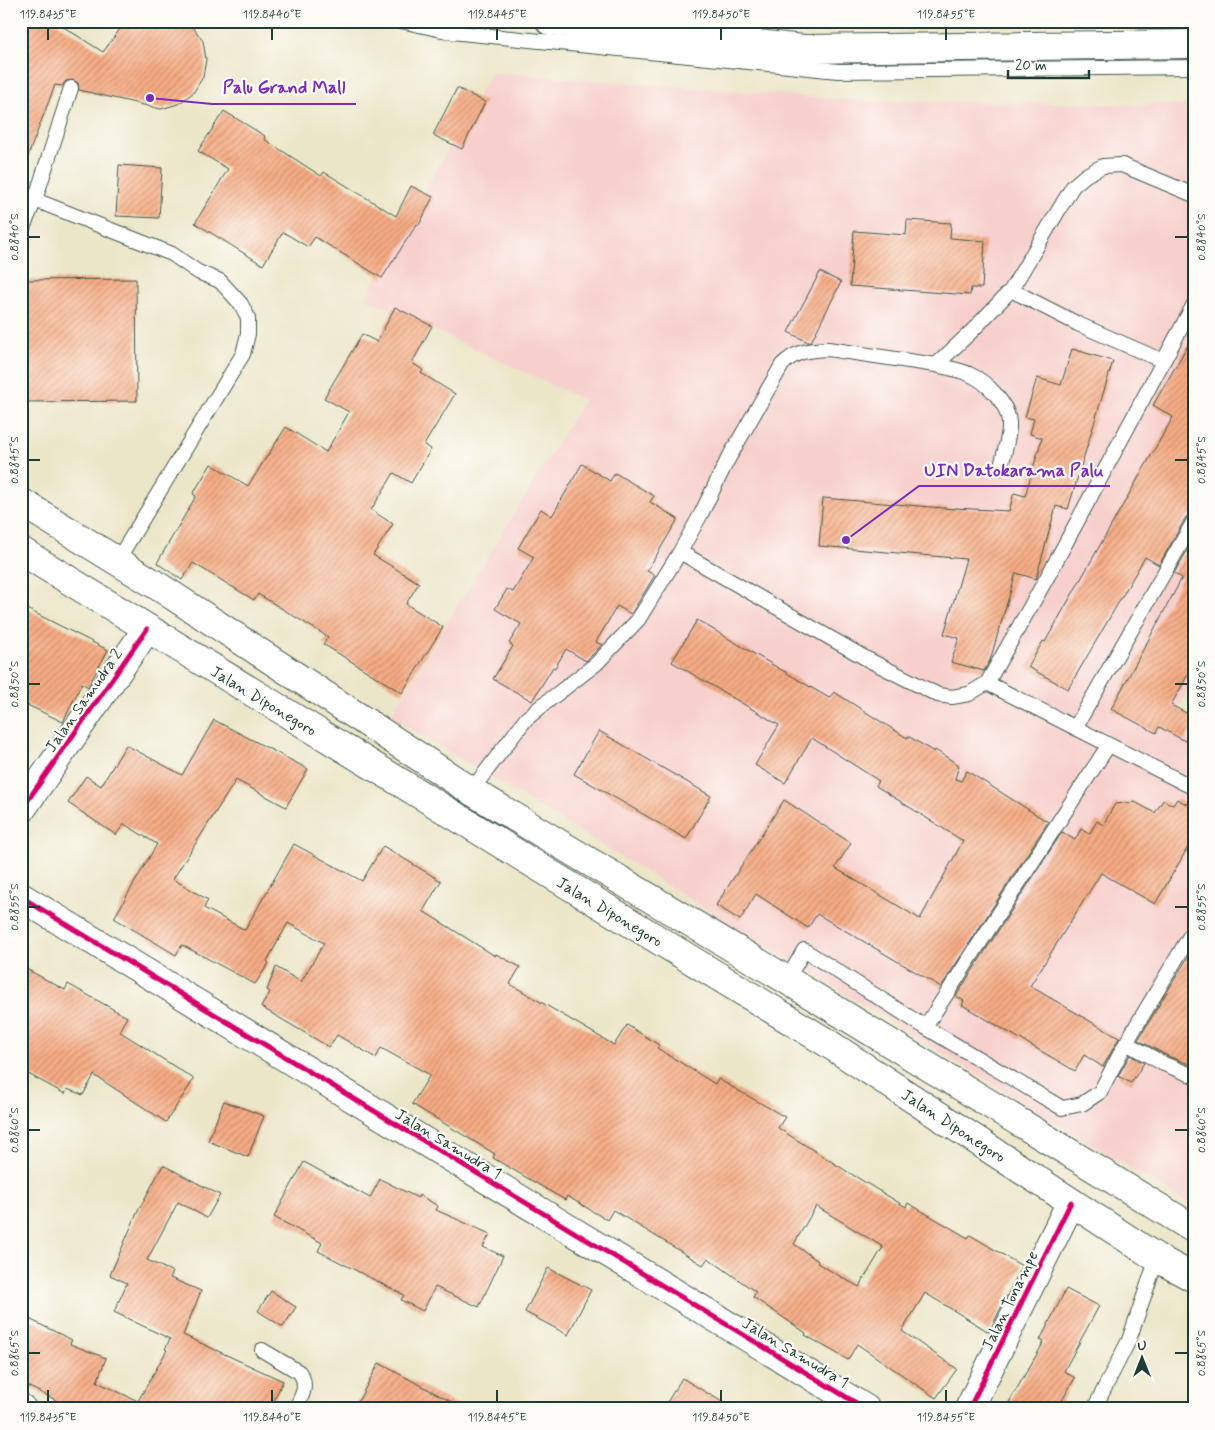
<svg xmlns="http://www.w3.org/2000/svg" width="1215" height="1430" viewBox="0 0 1215 1430" font-family="Mynerve,sans-serif">
<style>
.built{fill:#f7d0cd}
.building{fill:url(#building-hatch);fill-rule:evenodd}
.lines{fill:none;stroke-linecap:round;stroke-linejoin:round}
.service-casing{stroke:#3e564a;stroke-width:16}
.minor-casing{stroke:#3e564a;stroke-width:30}
.primary-casing{stroke:#3e564a;stroke-width:30}
.trunk-casing{stroke:#3e564a;stroke-width:30}
.service{stroke:#fff;stroke-width:14}
.minor{stroke:#fff;stroke-width:28}
.primary{stroke:#fff;stroke-width:28}
.trunk{stroke:#fff;stroke-width:28}
.cycleway-casing{stroke:#fdfcf7;stroke-width:8}
.cycleway{stroke:#d6006c;stroke-width:5}
.ticks{fill:none;stroke:#1f3d34;stroke-width:2}
.labels{text-anchor:middle;stroke-width:4.5;stroke-linejoin:round;paint-order:stroke}
.street-label{font-size:16px;fill:#1f3d34;stroke:#fdfcf7}
.leader{fill:none;stroke:#7b2cbf;stroke-width:2}
.callout-dot{fill:#7b2cbf;stroke:#fdfcf7;stroke-width:2}
.callout-label{font-size:18px;text-anchor:middle;font-weight:bold;fill:#7b2cbf;stroke:#fdfcf7;stroke-width:4.5;stroke-linejoin:round;paint-order:stroke}
.neatline{fill:none;stroke:#1f3d34;stroke-width:2}
.ticks-label{font-size:12px;text-anchor:middle;fill:#1f3d34}
</style>
<defs>
<pattern id="building-hatch" width="6" height="6" patternUnits="userSpaceOnUse" patternTransform="scale(1.25)"><rect width="6" height="6" fill="#f7ac84"/><path d="M-1 1l2-2M0 6l6-6M5 7l2-2" fill="none" stroke="#c78d6d"/></pattern>
</defs>
<rect width="100%" height="100%" fill="#fdfcf7"/>
<filter id="ink" filterUnits="userSpaceOnUse"><feTurbulence type="fractalNoise" baseFrequency=".02" numOctaves="2"/><feDisplacementMap in="SourceGraphic" scale="10" xChannelSelector="R" yChannelSelector="G"/><feConvolveMatrix kernelMatrix="1 2 1 2 8 2 1 2 1" color-interpolation-filters="sRGB"/></filter>
<filter id="wash" filterUnits="userSpaceOnUse"><feTurbulence type="fractalNoise" baseFrequency=".0096" numOctaves="4" result="noise"/><feDisplacementMap in="SourceGraphic" scale="20" xChannelSelector="R" yChannelSelector="G"/><feGaussianBlur stdDeviation="1.12" result="paint"/><feColorMatrix in="noise" values="0 0 0 0 0 0 0 0 0 0 0 0 0 0 0 0 0 1.4 0 .05"/><feComposite in="paint" operator="in"/></filter>
<g filter="url(#wash)">
<rect width="100%" height="100%" fill="#ece6c9"/>
<path class="built" d="M491 72 863 101 1194 105V681L1166 730 1194 742V1207L390 716 584 400 365 298Z"/>
<g id="blocks">
<path class="building" d="M21 21H54L103 52 126 21H186L192 26 203 41 206 59 203 77 193 93 178 104 161 109 79 90 78 83 73 80 66 81 62 86 55 85 23 169H21Z
M457 88 485 102 462 149 433 135Z
M224 111 265 136 264 139 321 176 324 172 396 216 411 186 433 197 419 225 417 224 382 278 315 237 308 247 283 232 263 265 195 223 228 169 198 151Z
M119 165 162 168 159 218 116 216Z
M907 220 951 223 950 238 985 241 982 288H971L970 295 850 286 854 231 906 235Z
M820 272 841 282 811 342H808L788 332Z
M136 279 137 401 21 402V280Z
M395 307 432 326 412 363 423 370 421 373 455 394 424 445 431 449 411 483 394 473 371 510 393 524 373 555 419 583 406 604 443 627 402 693 323 644 328 637 258 594 254 600 193 563 182 580 157 563 196 496 193 494 211 464 248 486 286 427 326 452 349 412 324 398 362 334 377 342Z
M1194 335V512L1186 517 1159 565 1145 557 1068 689 1028 667 1043 641 1045 642 1173 417 1153 405Z
M1072 349 1113 361 1068 509 1056 506 1036 579 1016 573 990 660 984 671 951 662 959 638 944 634 966 559 819 546 823 498 955 509V508L1009 511 1014 493 1025 496 1042 438 1030 434 1034 419 1025 417 1037 378 1061 385Z
M582 464 610 481 615 473 654 496 650 502 678 519 647 571 655 575 631 614 617 606 596 642 602 645 586 661 566 649 555 668 553 667 532 701 493 679 513 646 509 643 521 624 495 609 507 589 513 592 534 557 518 548 541 509 552 516Z
M1194 539V664L1171 705 1194 717V725L1185 741 1159 727 1156 733 1111 709 1182 578 1174 573Z
M21 606 108 650 88 687 82 683 63 722 21 702Z
M697 620 829 698 834 692 907 738 908 736 934 752 935 750 959 765 955 779 961 781 967 771 1048 822 941 987 817 914 808 928 756 894 740 920 716 905 784 800 851 843 835 868 920 919 963 841 876 786 879 781 812 738 785 783 755 765 779 725 672 662Z
M214 720 308 769 286 807 236 780 173 879 208 900 204 908 245 930 294 844 362 881 383 846 441 881 423 911 495 956 496 954 520 967 510 984 614 1045 627 1025 659 1045 657 1048 715 1084 718 1079 785 1117 778 1128 848 1172 906 1207 908 1203 968 1238 970 1235 1022 1266 989 1332 925 1293 902 1331 957 1369 936 1398 857 1344 848 1360 805 1335 806 1333 753 1297 756 1292 708 1258 703 1265 613 1210 607 1220 567 1196 565 1200 493 1158 495 1154 412 1104 430 1075 381 1048 376 1058 337 1035 329 1047 261 1007 270 992 267 990 276 967 301 982 324 943 288 923 267 961 269 963 255 984 182 945 176 955 114 918 157 844 124 824 116 835 68 803 86 776 101 786 126 745 182 775ZM816 1206 883 1247 859 1287 817 1263 818 1261 794 1244Z
M599 731 711 796 686 839 574 774Z
M1177 799 1194 808V837L1155 904 1101 873 1030 986 1119 1038 1103 1067 1084 1055 1075 1071 962 1005 964 1001 956 996 1062 832 1075 840 1081 829 1089 834 1097 821 1103 825 1115 804 1135 802 1155 813 1163 800 1173 805Z
M1194 947V1066L1168 1056 1138 1040Z
M21 966 65 990 68 984 127 1017 119 1031 194 1079 166 1122 94 1075 83 1095 67 1089 65 1094 21 1070Z
M1130 1055 1144 1063 1131 1083 1118 1076Z
M224 1101 264 1116 248 1157 208 1141Z
M304 1162 370 1198 380 1179 418 1198 419 1195 438 1206 436 1210 490 1234 483 1247 503 1256 479 1307 435 1287 423 1311 401 1300 404 1295 318 1251 322 1243 274 1217Z
M163 1165 220 1195 207 1218 178 1202 147 1260 173 1272 170 1278 201 1291 183 1335 283 1381 270 1409H54L56 1400 21 1383V1315L72 1340 70 1344 106 1358 97 1382 138 1401 167 1350 165 1349 170 1339 114 1312 127 1283 110 1275 138 1211Z
M548 1268 591 1290 568 1335 525 1312Z
M1066 1289 1099 1306 1064 1371 1075 1378 1057 1409H1021L1009 1402 1044 1342 1040 1340Z
M271 1291 296 1307 283 1327 258 1311Z
M379 1363 465 1409H354Z
M682 1378 734 1409H663Z"/>
</g>
</g>
<g filter="url(#ink)">
<use href="#blocks" fill-opacity="0" stroke="#3e564a" stroke-width="1"/>
<g class="lines">
<defs>
<path id="service" d="M401 21 451 32 838 71 1194 67
M35 200 172 254 198 272 220 281 241 304 248 318V334L243 354 117 561
M21 232 35 200 71 88
M1011 290 1078 324 1163 361
M936 365C947 368 959 369 969 374 987 382 1008 403 1009 423 1010 437 1003 454 1001 468
M680 552 701 514 727 461 782 365C795 351 809 350 828 349L936 365 972 331 1011 290 1073 186 1086 175 1103 166 1122 165 1194 195
M987 683 1194 788
M1075 728 1194 521
M473 792 477 783 526 719 544 704 596 664 638 620 680 552 867 659 938 695 952 697 969 694 987 683 1049 574 1194 304
M787 980 804 950 925 1027 1062 1108 1082 1104 1100 1092 1126 1043 1194 929
M925 1027 1108 746
M1126 1043 1164 1064 1194 1076
M262 1350 299 1372C309 1384 302 1397 295 1409
M1096 1405 1129 1340 1157 1258"/>
<path id="minor" d="M21 810 147 629
M21 897 866 1409
M21 1408 22 1409
M969 1409 1071 1202"/>
<path id="primary" d="M550 21 803 49 1194 44"/>
<path id="trunk" d="M21 502 161 588 473 792 787 980 1194 1229
M21 551 829 1044 1157 1258 1194 1278"/>
</defs>
<use href="#service" class="service-casing"/>
<use href="#minor" class="minor-casing"/>
<use href="#primary" class="primary-casing"/>
<use href="#trunk" class="trunk-casing"/>
<use href="#service" class="service"/>
<use href="#minor" class="minor"/>
<use href="#primary" class="primary"/>
<use href="#trunk" class="trunk"/>
<defs>
<path id="cycleway" d="M21 810 147 629
M21 897 866 1409
M969 1409 1071 1202"/>
</defs>
<use href="#cycleway" class="cycleway-casing"/>
<use href="#cycleway" class="cycleway"/>
</g>
</g>
<path class="ticks" d="M48 28V40M272 28V40M497 28V40M721 28V40M946 28V40M28 237H40M1175 237H1188M28 460H40M1175 460H1188M28 684H40M1175 684H1188M28 907H40M1175 907H1188M28 1130H40M1175 1130H1188M28 1353H40M1175 1353H1188M48 1390V1402M272 1390V1402M497 1390V1402M721 1390V1402M946 1390V1402"/>
<g class="labels">
<g class="street-label">
<text transform="translate(83 700) rotate(-55)" y="6">Jalan Samudra 2</text>
<text transform="translate(264 700) rotate(31)" y="6">Jalan Diponegoro</text>
<text transform="translate(610 911) rotate(31)" y="6">Jalan Diponegoro</text>
<text transform="translate(954 1125) rotate(33)" y="6">Jalan Diponegoro</text>
<text transform="translate(449 1143) rotate(31)" y="6">Jalan Samudra 1</text>
<text transform="translate(1009 1300) rotate(-64)" y="6">Jalan Tonampe</text>
<text transform="translate(796 1352) rotate(31)" y="6">Jalan Samudra 1</text>
</g>
</g>
<path class="leader" d="M150 98L212 104H356M846 540L919 486H1110"/>
<g class="callout-dot">
<circle cx="150" cy="98" r="5"/>
<circle cx="846" cy="540" r="5"/>
</g>
<g class="callout-label">
<text x="284" y="93">Palu Grand Mall</text>
<text x="1014" y="476">UIN Datokarama Palu</text>
</g>
<rect width="1215" height="1430" fill="none" stroke="#fdfcf7" stroke-width="55"/>
<g transform="translate(1142 1358)" stroke="#fdfcf7" stroke-width="4" paint-order="stroke">
<path d="M0-4L9 19L0 12L-9 19Z" fill="#1f3d34"/>
<text y="-8" font-size="14" font-weight="bold" text-anchor="middle" fill="#1f3d34">U</text>
</g>
<path d="M1008 70v8h81v-8" fill="none" stroke="#1f3d34" stroke-width="2.5"/>
<text x="1015" y="70" font-size="15" fill="#1f3d34" stroke="#fdfcf7" stroke-width="4" paint-order="stroke">20 m</text>
<rect x="28" y="28" width="1160" height="1374" class="neatline"/>
<g class="ticks-label">
<text x="48" y="18">119.8435°E</text>
<text x="272" y="18">119.8440°E</text>
<text x="497" y="18">119.8445°E</text>
<text x="721" y="18">119.8450°E</text>
<text x="946" y="18">119.8455°E</text>
<text transform="translate(14 237) rotate(-90)" y="4">0.8840°S</text>
<text transform="translate(1201 237) rotate(-90)" y="4">0.8840°S</text>
<text transform="translate(14 460) rotate(-90)" y="4">0.8845°S</text>
<text transform="translate(1201 460) rotate(-90)" y="4">0.8845°S</text>
<text transform="translate(14 684) rotate(-90)" y="4">0.8850°S</text>
<text transform="translate(1201 684) rotate(-90)" y="4">0.8850°S</text>
<text transform="translate(14 907) rotate(-90)" y="4">0.8855°S</text>
<text transform="translate(1201 907) rotate(-90)" y="4">0.8855°S</text>
<text transform="translate(14 1130) rotate(-90)" y="4">0.8860°S</text>
<text transform="translate(1201 1130) rotate(-90)" y="4">0.8860°S</text>
<text transform="translate(14 1353) rotate(-90)" y="4">0.8865°S</text>
<text transform="translate(1201 1353) rotate(-90)" y="4">0.8865°S</text>
<text x="48" y="1421">119.8435°E</text>
<text x="272" y="1421">119.8440°E</text>
<text x="497" y="1421">119.8445°E</text>
<text x="721" y="1421">119.8450°E</text>
<text x="946" y="1421">119.8455°E</text>
</g>
</svg>
